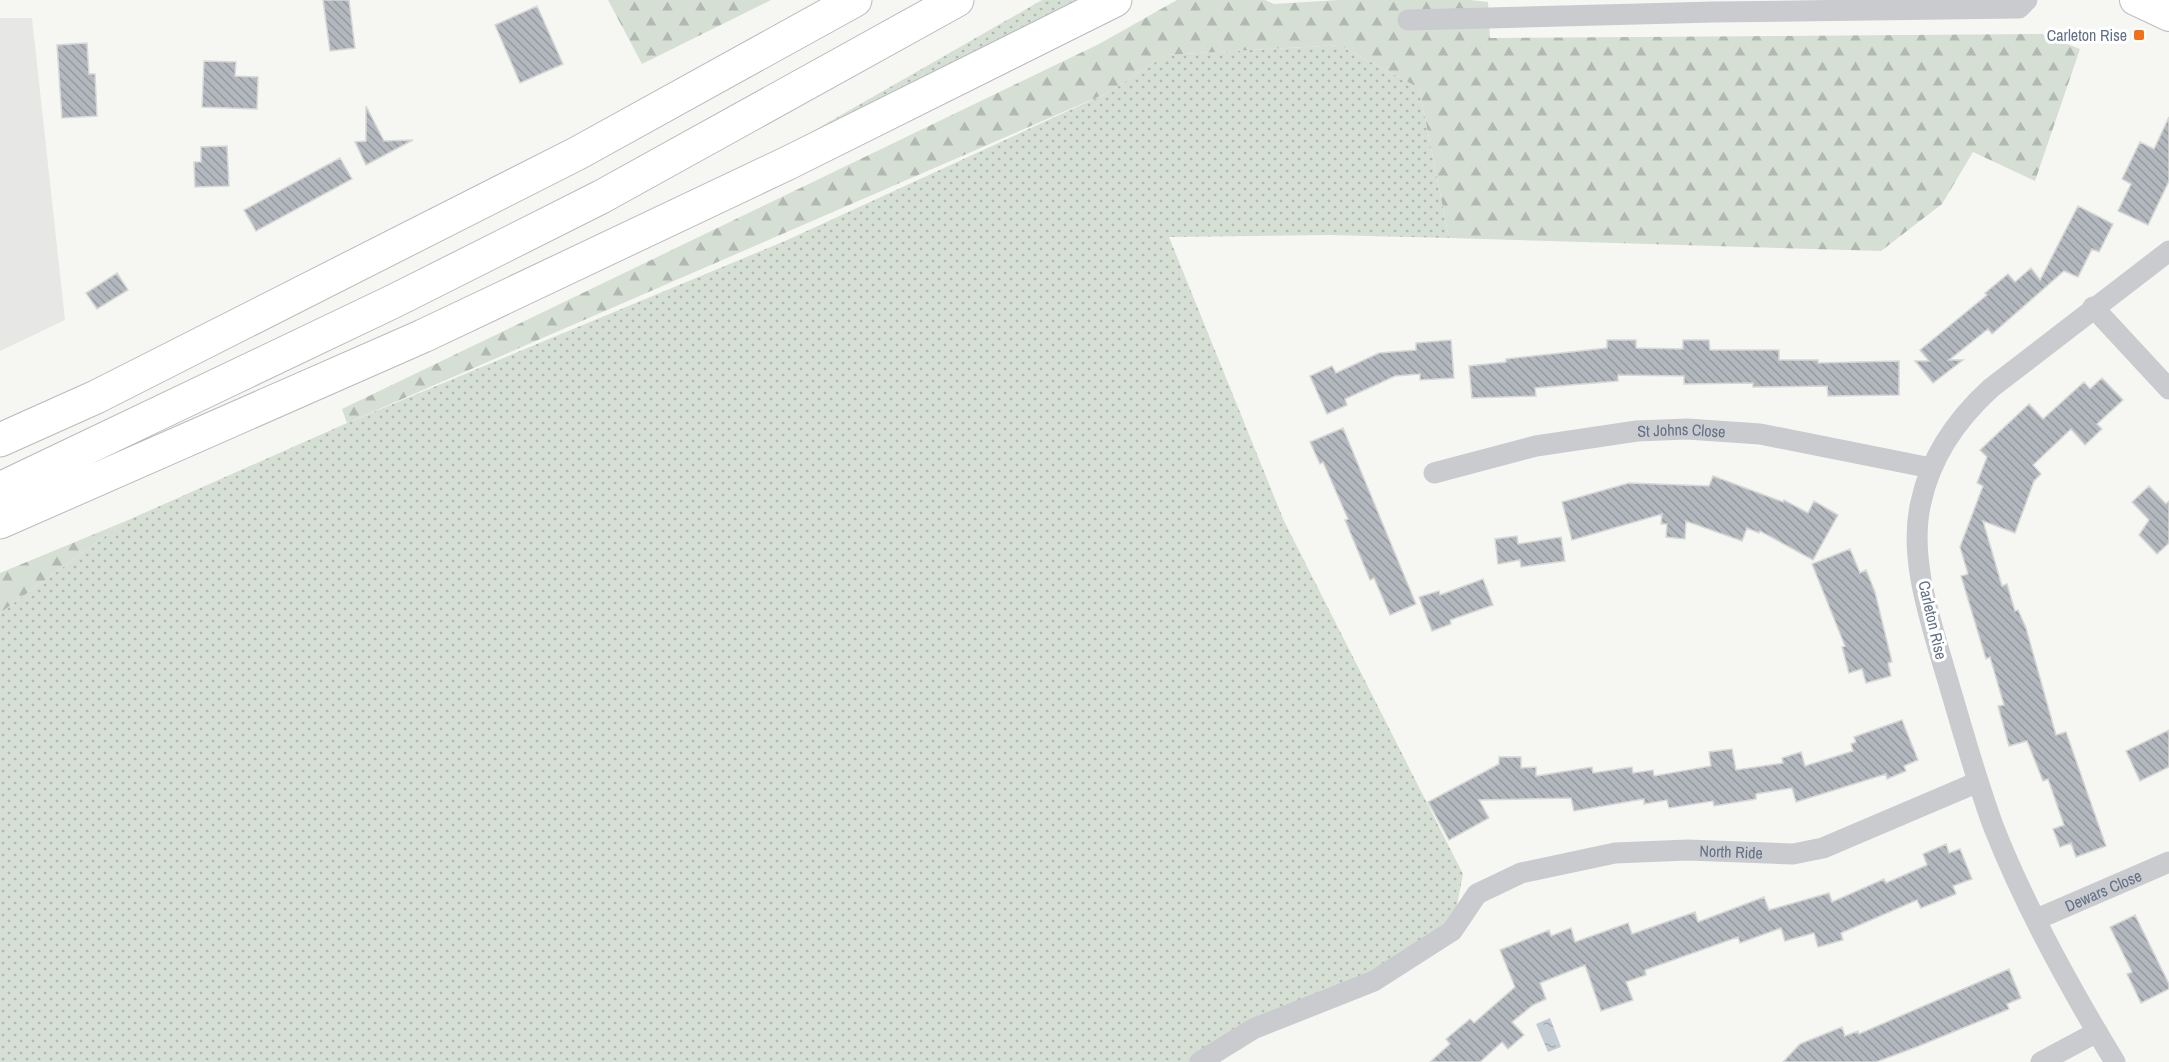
<svg xmlns="http://www.w3.org/2000/svg" width="2169" height="1062" font-family="'Archivo Narrow',sans-serif">
<style>
.built{fill:#e7e7e6}
.grass{fill:url(#grass-dots)}
.forest{fill:url(#forest-firs)}
.water{fill:url(#water-ripples)}
.building{fill:url(#building-back-hatch);stroke:#d8d8d5;stroke-width:1.5}
.lines{fill:none;stroke-linecap:round;stroke-linejoin:round}
.secondary-casing{stroke:#babec4;stroke-width:32}
.motorway-casing{stroke:#b8bbbf;stroke-width:35}
.minor{stroke:#c9cbcf;stroke-width:21}
.secondary{stroke:#fff;stroke-width:30}
.motorway{stroke:#fff;stroke-width:33}
.poi-dot{fill:#f27018;stroke:#fff;stroke-width:2}
.labels{text-anchor:middle;dominant-baseline:central;stroke-width:6;stroke-linejoin:round;paint-order:stroke}
.poi-label{font-size:16px;fill:#637187;stroke:#fff;text-anchor:end}
.street-label{font-size:16px;fill:#637187;stroke:#fff}
</style>
<defs>
<pattern id="grass-dots" width="8" height="8" patternUnits="userSpaceOnUse" patternTransform="scale(1.5)"><rect width="8" height="8" fill="#d6dfd4"/><path d="M2 2h.1M6 6h.1" fill="none" stroke="#b1b9b2" stroke-width="1.8" stroke-linecap="round"/></pattern>
<pattern id="forest-firs" width="22" height="20" patternUnits="userSpaceOnUse" patternTransform="scale(1.5)"><rect width="22" height="20" fill="#d6dfd4"/><path d="M5 1l3.5 6h-7zM16 11l3.5 6h-7z" fill="#b1b9b2"/></pattern>
<pattern id="water-ripples" width="26" height="14" patternUnits="userSpaceOnUse" patternTransform="scale(1.5)"><rect width="26" height="14" fill="#c4ccd3"/><path d="M2 4q2-2 4 0t4 0M15 11q2-2 4 0t4 0" fill="none" stroke="#a3aab1"/></pattern>
<pattern id="building-back-hatch" width="6" height="6" patternUnits="userSpaceOnUse" patternTransform="scale(1.5)"><rect width="6" height="6" fill="#b3b8bf"/><path d="M-1 5l2 2M0 0l6 6M5-1l2 2" fill="none" stroke="#959aa1"/></pattern>
</defs>
<rect width="100%" height="100%" fill="#f6f7f3"/>
<path class="built" d="M0 18H32L65 320 0 351Z"/>
<path class="grass" d="M1042 0H1081L794 142Z
M1339 45 1419 88 1449 238 1330 235 1169 237 1284 521 1463 874 1452 931 1200 1062H0V613L126 521 347 423 785 241 1107 93 1166 55Z"/>
<path class="forest" d="M608 0H771L642 64Z
M1177 0H1265L1274 4 1338 0H1471L1488 2 1490 38 2042 34 2080 49 2035 181 1973 152 1942 204 1881 251 1449 238 1419 88 1339 45 1166 55 1107 93 347 423 342 409 1099 44Z
M126 521 0 613V573Z"/>
<path class="water" d="M1550 1018 1561 1047 1548 1052 1536 1024Z"/>
<path class="building" d="M323 0H349L355 48 330 51Z
M537 6 563 64 520 83 495 25Z
M87 43 89 74H95L97 116 62 118 57 45Z
M204 61 236 62 235 76 258 77 257 109 202 107Z
M366 106 384 141 413 140 366 165 355 142 366 141Z
M2169 117V181L2148 225 2118 211 2131 184 2122 179 2140 142 2154 149Z
M227 146 229 186 195 187 194 162H201V147Z
M340 158 352 179 256 231 244 210Z
M2078 206 2113 224 2099 252 2092 249 2078 277 2064 271 1992 334 1988 329 1949 360H1963L1933 383 1915 361H1929L1920 350 1987 295 1985 293 2008 274 2015 282 2031 268 2040 280Z
M117 273 128 290 97 309 86 293Z
M1451 340 1454 378 1420 380V374L1395 376 1345 399 1347 405 1327 414 1310 376 1332 366 1336 373 1379 353 1416 350V343Z
M1607 340H1636V348L1683 349V340H1709L1710 350H1779V360H1818V363L1899 361V395L1828 396 1827 386 1753 387V383L1684 384V376L1618 375V381L1535 388 1536 396 1472 398 1469 366 1506 362V359L1607 348Z
M2102 378 2123 400 2097 424 2102 429 2085 445 2071 429 2033 465 2041 474 2034 481 2015 533 1983 521 2002 586 2007 584 2015 611 2018 610 2026 628 2056 735 2066 732 2106 846 2076 857 2071 843 2060 847 2053 829 2064 825 2048 779 2043 781 2027 741 2009 746 1998 706 2004 705 1990 657 1986 659 1961 576 1968 574 1960 547 1983 486 1977 483 1987 457 1980 450 2029 404 2043 419 2084 382 2090 389Z
M1343 428 1416 604 1390 615 1374 578 1370 580 1345 520 1348 519 1323 462 1320 464 1310 442Z
M1713 476 1783 502 1784 500 1808 513 1814 501 1838 515 1813 560 1760 531 1759 533 1747 528 1742 541 1686 521 1685 539 1666 537 1667 524H1661L1662 514 1572 540 1562 502 1629 483 1709 486Z
M2149 486 2166 504 2169 501V543L2157 554 2139 535 2149 520 2132 502Z
M1517 536 1518 544 1561 537 1565 561 1521 567 1520 560 1498 564 1495 539Z
M1850 549 1860 573 1866 570 1875 592 1892 662 1888 663 1891 676 1866 683 1862 669 1849 673 1842 647 1845 646 1812 564Z
M1483 579 1493 605 1450 620 1451 624 1432 631 1419 597 1439 591 1440 595Z
M1902 720 1918 760 1904 766 1906 771 1887 779 1886 774 1796 802 1792 788 1756 794V799L1714 806 1713 801 1669 808 1667 800 1644 804V799L1574 811 1571 798 1479 800 1489 818 1449 840 1428 802 1499 764V757H1521V768L1536 767V776L1592 767 1593 773 1632 767 1633 773 1653 770 1654 776 1711 766 1709 752 1732 749 1736 770 1783 763 1782 758 1801 752 1805 766 1853 751 1851 744 1856 742 1854 737Z
M2169 730V767L2140 781 2126 751Z
M1946 844 1949 853 1960 849 1972 879 1953 886 1956 894 1921 908 1917 900 1841 933 1843 940 1818 947 1814 933 1785 941 1781 928 1740 943 1738 937 1645 970 1646 975 1626 982 1633 1000 1601 1011 1585 965 1540 983 1546 999 1533 1005 1512 1022 1524 1035 1508 1049 1502 1042 1480 1062H1430L1450 1044 1446 1039 1470 1019 1474 1023 1515 987 1500 950 1549 930 1551 936 1571 928 1575 942 1628 923 1632 934 1695 912 1698 922 1764 897 1769 910 1829 893 1832 902 1884 879 1886 883 1927 865 1923 854Z
M2135 915 2169 984V989L2141 1003 2127 974 2132 972 2110 927Z
M2009 969 2021 998 2007 1004 2009 1009 1919 1046 1876 1062H1783L1800 1044 1842 1027 1845 1036 1858 1031 1859 1034Z"/>
<g class="lines">
<defs>
<path id="secondary" d="M2135 0 2169 16"/>
<path id="motorway" d="M0 440 96 397 578 153 855 0
M0 489 394 301 601 197 957 0
M0 522 423 336 788 163 1115 0"/>
</defs>
<use href="#secondary" class="secondary-casing"/>
<use href="#motorway" class="motorway-casing"/>
<g class="minor">
<path d="M1408 20 1714 12 2019 8 2027 0"/>
<path d="M2093 307 2169 389"/>
<path id="s1" d="M1434 473 1536 446 1637 431 1687 429 1760 434 1931 468"/>
<path id="s2" d="M2037 919 2169 862"/>
<path id="s3" d="M1200 1062 1253 1029 1374 981 1452 931 1477 894 1521 873 1615 853 1688 850 1793 854 1823 848 1978 782"/>
<path d="M2041 1062 2097 1032"/>
<path d="M2115 1062C2070 988 2026 909 1994 828 1975 777 1961 724 1945 671 1930 619 1908 556 1921 502 1931 455 1957 419 1991 388L2169 251"/>
</g>
<use href="#secondary" class="secondary"/>
<use href="#motorway" class="motorway"/>
</g>
<rect class="poi-dot" x="2133" y="29" width="12" height="12" rx="3"/>
<g class="labels">
<g class="poi-label">
<text x="2127" y="35">Carleton Rise</text>
</g>
<g class="street-label">
<text stroke="none"><textPath href="#s1" startOffset="252">St Johns Close</textPath></text>
<text transform="translate(1933 620) rotate(77)">Carleton Rise</text>
<text stroke="none"><textPath href="#s3" startOffset="591">North Ride</textPath></text>
<text stroke="none"><textPath href="#s2" startOffset="72">Dewars Close</textPath></text>
</g>
</g>
</svg>
